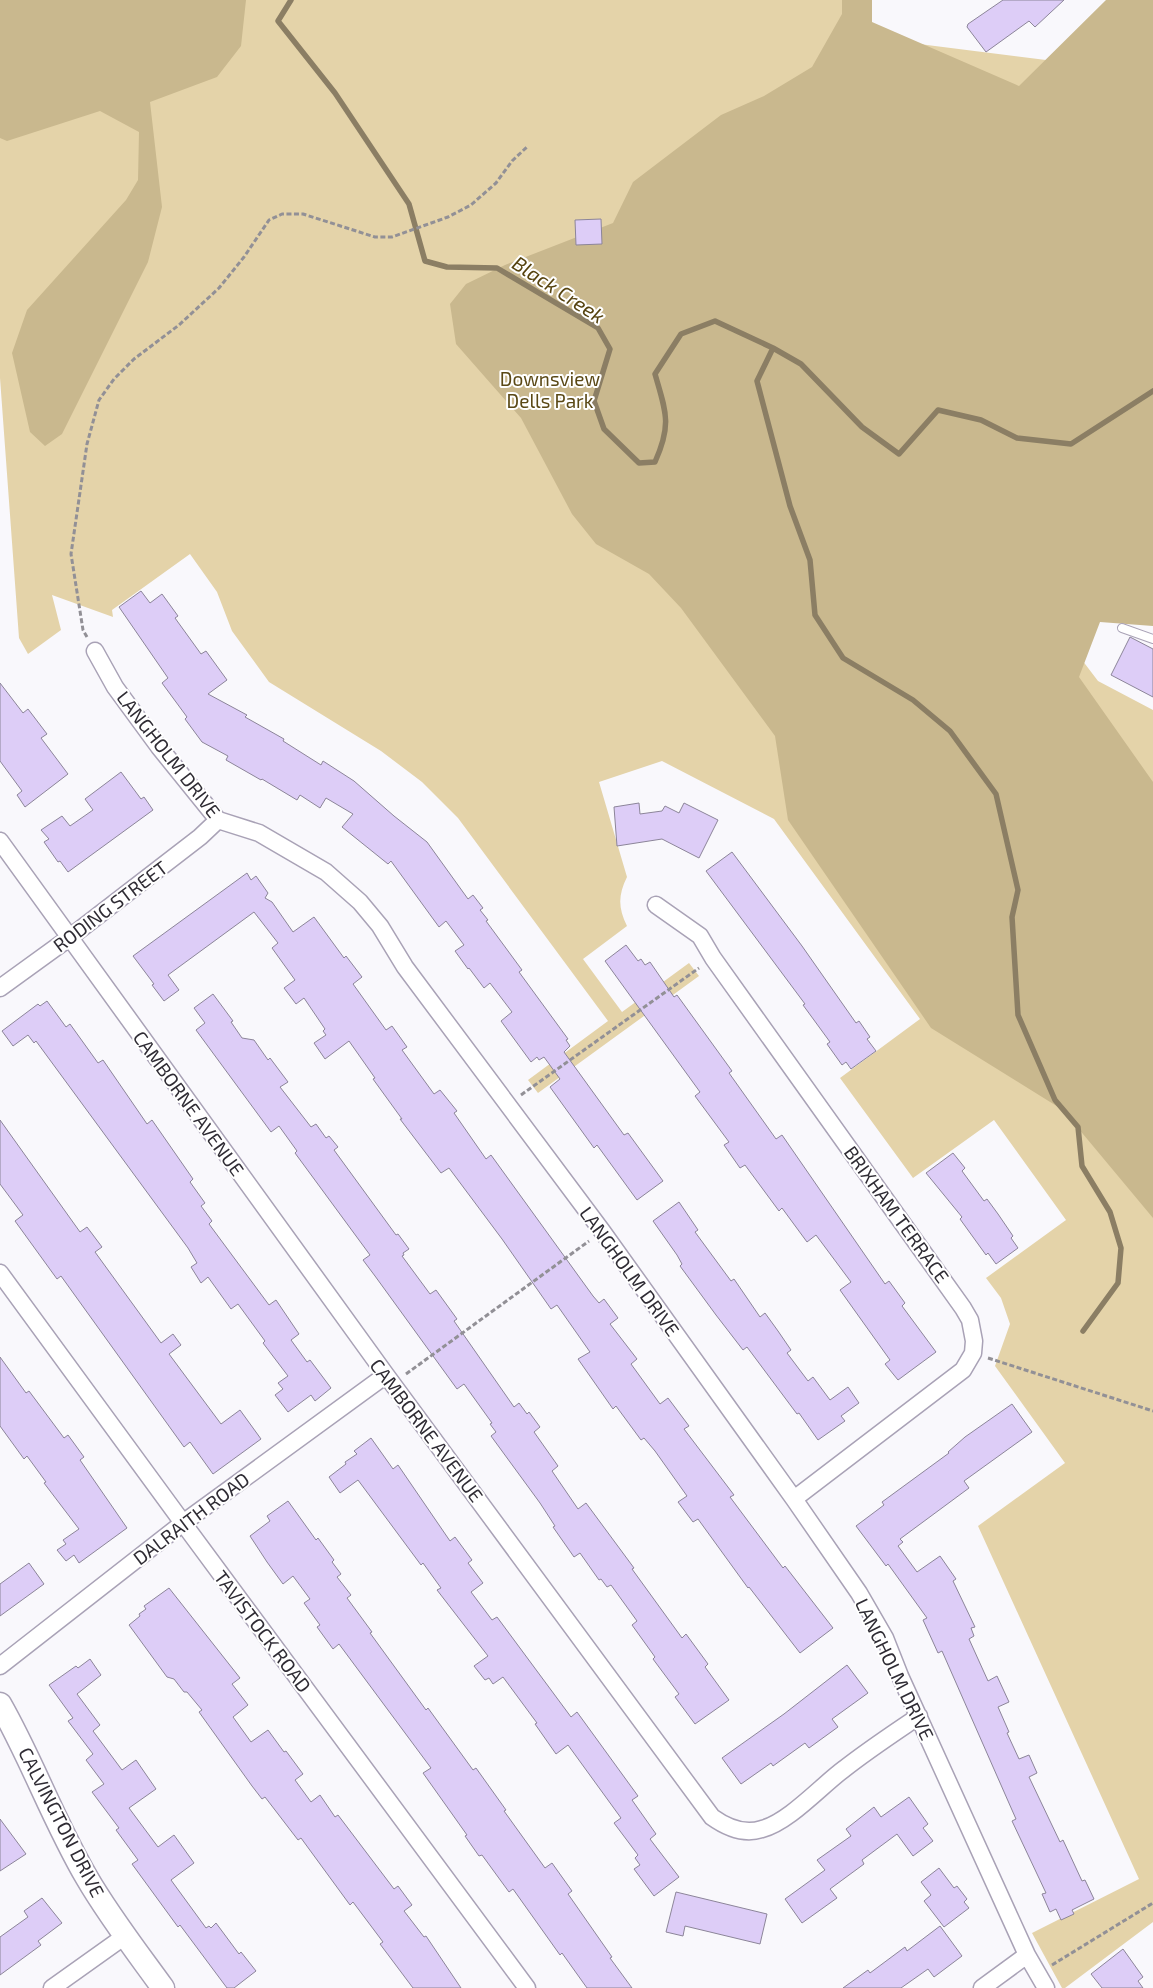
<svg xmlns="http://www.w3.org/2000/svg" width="1153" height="1988" font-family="'Exo 2',sans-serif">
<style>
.green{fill:#e4d3a9}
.forest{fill:#c9b88e}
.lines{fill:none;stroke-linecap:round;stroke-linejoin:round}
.stream{stroke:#8b7e64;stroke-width:5.5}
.building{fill:#ddcdf7;stroke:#8c8599}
.lane-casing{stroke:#a9a2b6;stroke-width:10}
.street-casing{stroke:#a9a2b6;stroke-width:19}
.secondary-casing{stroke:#a9a2b6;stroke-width:25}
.path{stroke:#929096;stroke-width:3;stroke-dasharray:5 2.5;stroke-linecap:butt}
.lane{stroke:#fff;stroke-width:8}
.street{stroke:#fff;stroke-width:16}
.secondary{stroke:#fff;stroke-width:22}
.labels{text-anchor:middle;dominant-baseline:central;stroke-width:4;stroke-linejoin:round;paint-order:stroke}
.park-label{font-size:19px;fill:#5a4815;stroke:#fff}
.street-label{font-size:19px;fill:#2f2c34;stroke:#fff}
.water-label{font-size:20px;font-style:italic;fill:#56430f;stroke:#fff}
</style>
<rect width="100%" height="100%" fill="#f9f8fc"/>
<path class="green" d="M0 0H865L856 36 1054 61 1153 0 1100 612 1079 656 1098 681 1153 710V1922L1065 1988H1062L1032 1933 1139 1879 978 1526 1065 1463 995 1366 1010 1324 1001 1298 986 1278 1066 1220 994 1120 913 1178 840 1078 920 1019 774 819 662 761 599 782 627 877C618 895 618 908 627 926L583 959 622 1012 689 963 699 976 538 1093 528 1080 608 1021 458 818 422 782 381 751 269 682 232 631 217 592 190 554 112 610 113 617 52 595 61 630 28 654 19 638 0 378Z"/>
<path class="forest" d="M0 0H246L241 46 217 77 150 102 162 207 148 262 62 434 45 446 30 432 12 353 27 310 126 200 138 180 139 132 100 111 7 141 0 138Z
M842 0H872V22L1019 86 1106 0H1153V626L1100 622 1079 677 1153 782V1218L1063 1110 931 1028 788 820 775 736 681 608 649 574 596 544 572 514 521 418 456 344 450 304 466 284 505 265 613 223 633 182 721 115 764 96 812 67 842 14Z"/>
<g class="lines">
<path class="stream" d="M291 0 278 21 335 93 409 204 425 261 447 267 497 268 598 328 610 349 594 401 604 429 639 463 655 462C672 424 666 412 655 374L681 334 715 321 773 348 801 364 862 427 899 454 938 410 981 420 1017 438 1071 444 1153 391
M773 348 757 381 790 506 810 560 815 615 843 658 913 700 950 731 996 794 1018 890 1012 917 1018 1015 1055 1100 1078 1127 1082 1166 1110 1212 1121 1248 1118 1283 1083 1331"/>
</g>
<path class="building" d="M1003 0H1064L1035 27 1029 21 986 52 967 27 968 24Z
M601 219 602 244 576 245 575 220Z
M141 591 150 603 162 594 178 616 175 618 201 654 206 651 227 680 208 694 247 715 245 717 284 739 283 741 321 765 323 761 354 781 394 816 427 842 468 899 473 895 483 908 480 910 488 920 486 921 522 970 519 972 568 1039 566 1040 570 1046 564 1052 624 1135 628 1133 663 1181 637 1200 597 1145 594 1148 550 1087 560 1079 544 1057 539 1060 537 1057 531 1062 501 1021 512 1012 490 983 484 988 469 968 468 969 455 951 464 945 446 921 439 927 391 861 388 864 342 827 353 814 326 798 320 808 300 795 297 800 262 779 261 780 226 760 228 756 202 742 185 719 187 717 162 683 168 678 119 607Z
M1130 637 1153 649V697L1111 675Z
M0 683 23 713 28 709 47 734 41 738 68 774 25 807 17 795 22 791 0 761Z
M121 772 141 799 144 797 153 810 68 872 60 861 58 862 44 842 49 839 41 830 62 816 70 826 93 810 85 799Z
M639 803 640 814 662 811 665 806 679 813 684 803 718 820 699 858 662 839 617 846 614 807Z
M732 852 802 946 856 1023 859 1021 870 1037 867 1039 876 1051 851 1069 846 1062 842 1065 827 1044 830 1042 803 1005 805 1004 706 871Z
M247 873 251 880 256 876 268 893 265 898 272 902 293 932 314 917 344 958 346 956 362 977 353 984 386 1030 392 1026 407 1047 402 1050 434 1094 440 1090 457 1111 454 1113 486 1159 491 1155 593 1296 599 1303 604 1299 618 1318 610 1324 637 1359 631 1364 660 1404 668 1398 689 1426 684 1429 734 1495 730 1497 783 1568 785 1566 833 1628 800 1653 749 1587 748 1588 698 1519 693 1522 678 1502 687 1496 655 1451 644 1438 641 1440 616 1406 613 1409 578 1359 590 1352 557 1305 551 1309 502 1239 449 1168 441 1173 400 1119H402L373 1079 375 1078 349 1041 325 1059 314 1043 326 1035 323 1031 325 1029 304 998 296 1004 284 988 295 980 272 948 278 943 254 912 168 975 179 990 164 1001 152 985 154 984 133 956Z
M626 945 638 961 641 959 645 965 650 962 674 997 677 995 732 1071 729 1073 776 1139 782 1135 885 1284 889 1281 905 1303 902 1306 936 1352 898 1380 885 1364 890 1360 840 1290 851 1282 816 1235 807 1242 782 1208 779 1211 745 1165 740 1168 724 1145 729 1142 695 1096 700 1092 605 961Z
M213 994 233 1021 231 1022 242 1038 254 1040 268 1060 270 1058 288 1082 280 1087 311 1127 316 1124 326 1138 329 1136 338 1147 334 1150 396 1235 398 1234 409 1249 403 1253 404 1255 402 1256 430 1294 436 1290 457 1319 454 1321 514 1407 519 1403 527 1414 529 1412 540 1427 534 1432 558 1466 552 1471 578 1509 586 1503 634 1568 632 1569 682 1638 686 1634 708 1664 705 1667 729 1700 695 1724 675 1697 679 1694 653 1659 655 1657 632 1625 637 1621 611 1585 607 1587 601 1579 599 1580 580 1553 574 1557 553 1527 555 1526 540 1503 491 1436 496 1432 490 1424 492 1423 464 1384 457 1389 375 1276 363 1260 370 1255 295 1153 297 1151 279 1126 271 1132 196 1030 205 1023 194 1008Z
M47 1001 66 1027 70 1024 98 1063 103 1060 147 1124 152 1120 193 1179 190 1182 205 1203 201 1206 212 1221 209 1224 269 1305 276 1300 299 1334 291 1340 307 1362 310 1360 331 1388 315 1401 311 1395 288 1412 275 1395 283 1389 278 1383 288 1376 263 1343 265 1341 238 1304 231 1309 208 1277 201 1283 191 1267 197 1263 188 1248 36 1041 34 1043 28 1035 13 1046 2 1031 38 1004 40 1006Z
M0 1120 80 1232 87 1227 102 1247 95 1252 161 1343 173 1334 181 1345 169 1354 221 1424 240 1410 261 1439 213 1474 190 1442 184 1447 61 1276 57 1279 15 1221 23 1215 0 1184Z
M953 1153 965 1168 962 1171 984 1201 987 1199 998 1214 1013 1236 1011 1238 1018 1248 996 1264 988 1253 986 1255 960 1219 962 1217 926 1173Z
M679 1202 698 1230 695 1232 731 1281 734 1279 760 1317 765 1313 778 1331 791 1350 787 1353 808 1381 813 1377 830 1400 848 1387 859 1403 841 1416 845 1421 818 1440 799 1413 797 1414 747 1347 743 1350 716 1315 680 1266 682 1264 677 1255 653 1221Z
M0 1357 26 1393 29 1391 64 1438 68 1435 84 1457 80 1460 127 1528 79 1563 74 1555 66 1561 57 1550 66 1544 63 1540 79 1529 44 1483 46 1482 27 1456 24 1459 0 1426Z
M1012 1404 1032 1432 964 1481 969 1488 900 1539 903 1542 898 1546 917 1572 940 1556 956 1579 953 1581 975 1627 971 1628 974 1636 969 1639 988 1681 997 1676 1009 1702 998 1707 1009 1732 1007 1733 1019 1759 1029 1755 1037 1773 1029 1777 1060 1842 1063 1840 1082 1881 1085 1880 1094 1899 1072 1910 1074 1914 1061 1920 1056 1909 1050 1912 1042 1894 1046 1893 1012 1821 1016 1819 1012 1810 942 1651 938 1653 923 1620 927 1618 888 1564 886 1566 856 1526 884 1505 882 1502 949 1453 948 1452 965 1437Z
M371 1438 393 1469 398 1465 450 1541 455 1537 472 1560 468 1563 483 1583 471 1592 492 1620 497 1617 571 1717 577 1712 638 1796 632 1800 656 1834 650 1839 679 1877 654 1896 634 1869 640 1865 635 1858 638 1855 614 1823 621 1818 568 1745 556 1754 535 1724 537 1723 503 1677 493 1684 489 1678 485 1680 474 1666 488 1656 437 1590 441 1588 423 1563 421 1565 358 1480 340 1493 329 1477 346 1464 345 1462 357 1454 354 1451Z
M288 1501 316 1540 318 1538 334 1560 332 1562 341 1574 337 1577 351 1595 347 1598 372 1632 370 1633 426 1710 428 1708 473 1770 476 1768 506 1810 504 1811 545 1868 552 1863 572 1891 568 1894 612 1957 610 1958 632 1988H587L562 1953 560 1955 513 1889 509 1892 482 1855 479 1856 465 1836 467 1835 423 1773 431 1768 339 1644 333 1649 317 1627 320 1625 304 1603 310 1599 293 1576 283 1584 267 1562 250 1536 270 1521 267 1516Z
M29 1563 44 1584 0 1616V1584Z
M169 1588 240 1678 232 1684 248 1705 233 1717 251 1742 268 1730 284 1752 286 1751 303 1774 295 1780 311 1802 320 1795 335 1817 338 1815 394 1889 398 1886 412 1905 404 1911 424 1937 426 1936 461 1988H413L380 1944 383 1942 353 1902 350 1905 301 1838 298 1840 265 1797 262 1799 252 1786 199 1712 202 1710 187 1692H184L174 1679 167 1677 129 1625 140 1616 139 1614 146 1609 144 1606Z
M90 1659 101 1675 77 1694 100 1725 93 1731 122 1770 136 1760 156 1789 129 1808 158 1847 174 1835 194 1863 171 1880 206 1928 209 1926 211 1928 216 1923 239 1954 241 1952 256 1971 234 1988H227L180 1925 178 1927 132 1864 138 1860 116 1830 119 1828 92 1792 104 1784 86 1760 93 1754 68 1721 73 1718 49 1685 76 1666 78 1668Z
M847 1665 868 1693 832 1719 838 1727 809 1748 805 1743 773 1766 771 1763 741 1784 722 1758 784 1714Z
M909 1797 928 1824 923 1828 933 1841 913 1856 897 1834 862 1860 864 1864 830 1889 837 1898 802 1923 785 1899 825 1870 817 1860 851 1836 846 1829 874 1807 881 1817Z
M0 1819 26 1854 0 1871Z
M939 1868 954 1888 957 1886 967 1899 964 1902 969 1908 944 1927 924 1901 931 1895 921 1882Z
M676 1892 767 1914 760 1944 685 1926 683 1936 666 1932Z
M42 1898 62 1923 38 1941 41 1945 0 1975V1937L28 1917 24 1911Z
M940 1926 962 1956 934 1977 928 1969 901 1988H843L868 1970 870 1973 905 1947 907 1951Z
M1123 1949 1143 1977 1138 1981 1143 1988H1102L1091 1974Z"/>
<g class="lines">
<defs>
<path id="lane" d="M1122 628 1153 639"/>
<path id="street" d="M95 651 115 687 159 747 218 820 259 833 326 872 360 902 380 926 405 967 602 1231 794 1499 859 1593 885 1638 900 1676 1027 1955 1046 1988
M0 841 386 1375 712 1817C726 1827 744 1835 762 1829 789 1822 821 1786 844 1769 868 1750 894 1733 919 1716
M656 905 700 936 713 958 963 1308 970 1320 974 1341 973 1353 963 1370 794 1499
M0 988 69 938 200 837 218 820
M0 1273 183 1523 527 1988
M0 1666 183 1523 386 1375
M52 1988 125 1936
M982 1988 1027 1955"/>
<path id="secondary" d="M0 1704C32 1760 54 1822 87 1878 109 1916 137 1952 163 1988"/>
</defs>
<use href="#lane" class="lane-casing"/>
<use href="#street" class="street-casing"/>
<use href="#secondary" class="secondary-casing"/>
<path class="path" d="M87 637 83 630 71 554 87 444 99 400 114 379 134 359 179 325 219 288 244 257 269 220 282 214H303L375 237H392L448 217 471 205 496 183 512 161 528 146
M521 1095 699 968
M988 1358 1153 1411
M406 1374 589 1241
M1052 1965 1153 1903"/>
<use href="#lane" class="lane"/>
<use href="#street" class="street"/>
<use href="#secondary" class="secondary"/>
</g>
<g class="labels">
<g class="park-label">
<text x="550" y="378">Downsview<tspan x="550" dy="22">Dells Park</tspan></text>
</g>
<g class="street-label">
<text transform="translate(169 754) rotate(52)">LANGHOLM DRIVE</text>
<text transform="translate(110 906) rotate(-37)">RODING STREET</text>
<text transform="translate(189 1103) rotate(54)">CAMBORNE AVENUE</text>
<text transform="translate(897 1214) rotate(54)">BRIXHAM TERRACE</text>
<text transform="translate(630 1271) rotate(54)">LANGHOLM DRIVE</text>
<text transform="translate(427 1430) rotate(53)">CAMBORNE AVENUE</text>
<text transform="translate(191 1518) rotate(-37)">DALRAITH ROAD</text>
<text transform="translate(263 1631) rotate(53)">TAVISTOCK ROAD</text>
<text transform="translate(895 1669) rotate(64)">LANGHOLM DRIVE</text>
<text transform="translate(62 1822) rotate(63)">CALVINGTON DRIVE</text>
</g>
<g class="water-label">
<text transform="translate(559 289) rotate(33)">Black Creek</text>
</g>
</g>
</svg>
